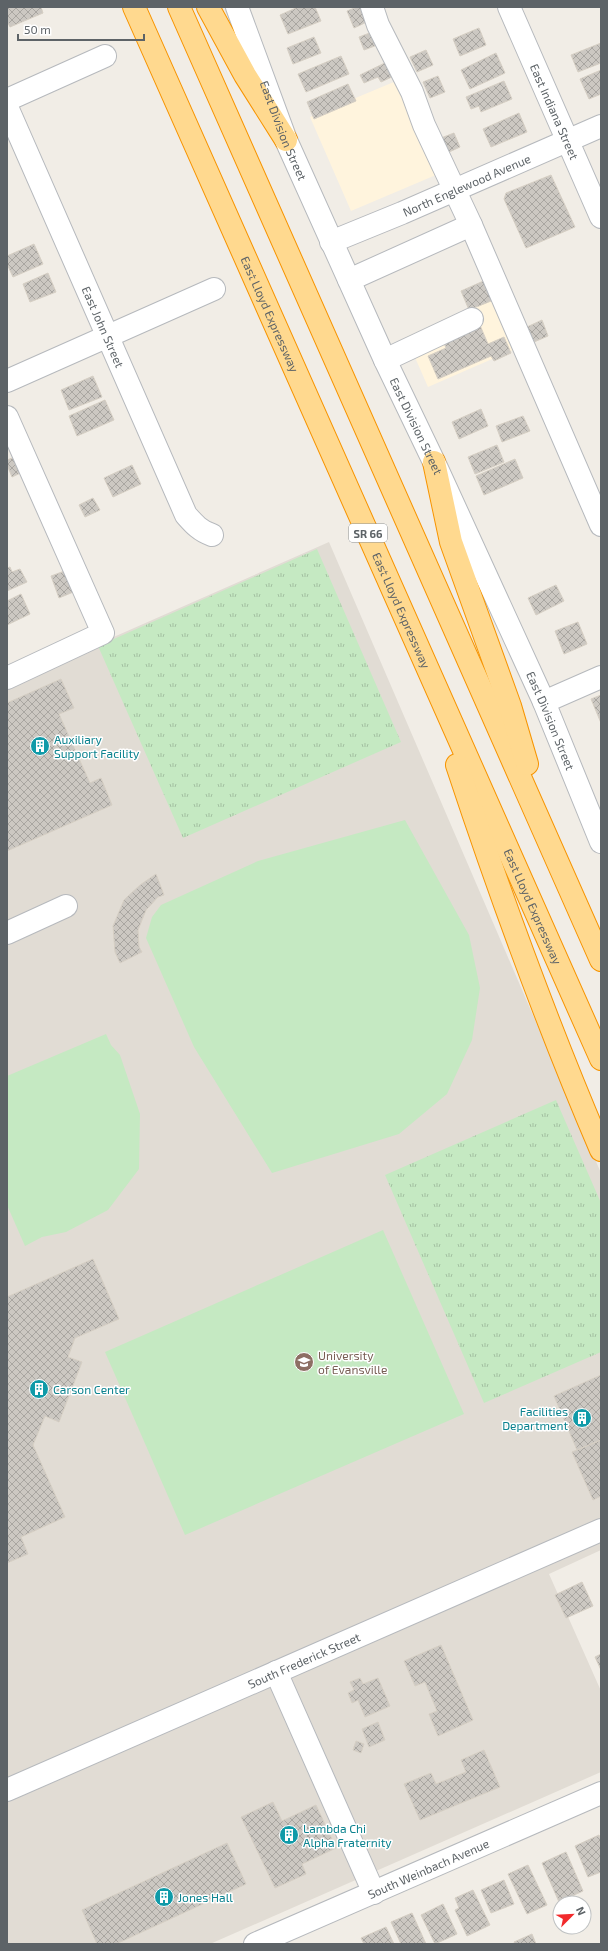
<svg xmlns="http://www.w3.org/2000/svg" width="608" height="1951" font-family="'Exo 2',sans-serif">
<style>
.commercial{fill:#fff4dd}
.education{fill:#e1dcd4}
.grass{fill:url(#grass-tufts)}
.garden{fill:#c5e9c2}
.building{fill:url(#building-cross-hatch);stroke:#d6cfc4}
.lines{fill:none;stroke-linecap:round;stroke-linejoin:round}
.minor-casing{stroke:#b6b9bd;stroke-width:24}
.highway-casing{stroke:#f79400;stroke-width:24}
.minor{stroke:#fff;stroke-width:22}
.highway{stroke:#ffd98f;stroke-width:22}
.labels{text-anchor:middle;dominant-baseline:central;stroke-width:3;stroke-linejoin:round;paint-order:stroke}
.shield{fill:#fff;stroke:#8e9295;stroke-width:1}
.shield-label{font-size:11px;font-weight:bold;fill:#5d6367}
.street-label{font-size:12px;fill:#5d6367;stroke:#fff}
.culture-label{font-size:12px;fill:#0d838f;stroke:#fff;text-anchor:start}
.education-label{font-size:12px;fill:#785e54;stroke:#fff;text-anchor:start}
</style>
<defs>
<pattern id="grass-tufts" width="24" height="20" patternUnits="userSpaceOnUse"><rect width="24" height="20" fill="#c5e9c2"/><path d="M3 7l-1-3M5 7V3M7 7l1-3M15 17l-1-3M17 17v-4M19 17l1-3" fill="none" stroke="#a3c0a1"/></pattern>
<pattern id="building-cross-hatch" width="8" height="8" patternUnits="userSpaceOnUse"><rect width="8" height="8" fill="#ccc8c2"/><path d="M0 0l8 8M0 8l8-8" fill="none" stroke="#a9a6a1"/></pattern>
</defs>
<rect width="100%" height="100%" fill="#f1ede6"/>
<path class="commercial" d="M401 79 443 172 351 211 310 117Z
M496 297 520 347 428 387 406 337Z"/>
<path class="education" d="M329 542 601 1173V1550L549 1574 601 1691V1772L210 1944H7V684Z"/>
<path class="grass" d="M317 549 401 742 183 838 98 646Z
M556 1100 601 1203V1352L484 1403 385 1175Z"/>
<path class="garden" d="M405 820 469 935 480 988 472 1040 447 1094 399 1134 272 1173 194 1047 146 938 152 917 161 905 258 861Z
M106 1034 111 1045 120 1055 140 1114 139 1169 108 1210 66 1232 42 1237 25 1246 7 1205V1076Z
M383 1230 464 1414 185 1535 105 1352Z"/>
<path class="building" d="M7 7H41L43 13 10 27 7 21Z
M298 7H315L321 21 288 34 280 15Z
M357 7H365L371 20 354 28 347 11Z
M479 28 486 45 460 56 453 39Z
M375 31 380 44 364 50 359 37Z
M314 37 321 53 293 64 287 48Z
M601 43V63L578 72 571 55Z
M426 50 433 65 417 72 410 57Z
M496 53 505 73 470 89 461 70Z
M341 56 349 74 306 92 298 74Z
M389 61 396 75 381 82 378 77 364 83 360 75Z
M601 70V94L589 99 580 79Z
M438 76 445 92 430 98 423 82Z
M504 81 512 99 481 112 479 106 471 109 466 97Z
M348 84 356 101 314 119 307 102Z
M519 113 527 132 491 147 483 129Z
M454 133 460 147 447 153 441 138Z
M551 175 575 227 526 248 504 199 506 193Z
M34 244 43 264 13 277 7 264V256Z
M48 273 56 292 30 302 23 284Z
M488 279 496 299 469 310 461 291Z
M542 320 548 336 534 342 527 327Z
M479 323 488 344 504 337 511 353 494 361 491 356 438 379 428 356 446 348 442 338Z
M93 376 102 397 69 410 61 390Z
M105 400 114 420 77 436 69 416Z
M481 409 488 426 459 439 452 422Z
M523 416 530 431 502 442 496 426Z
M497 445 504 462 475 474 468 457Z
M20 455 27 470 12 477 7 465V460Z
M515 459 523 478 484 495 476 476Z
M132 465 141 484 113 497 104 478Z
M93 498 100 510 85 517 79 505Z
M10 567 12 572 20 569 27 582 7 591V568Z
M70 569 78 590 59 598 51 576Z
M556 585 564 601 536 615 528 598Z
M21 594 30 614 7 625V601Z
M578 622 587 644 564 654 555 631Z
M61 679 74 708 59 714 90 783 101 778 112 805 7 851V703Z
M601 695V723L591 699Z
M156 874 164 895 158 897 146 910 138 930 139 947 142 952 120 963 115 952 113 926 124 900 140 885Z
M93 1259 119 1319 75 1338 68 1357 82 1362 59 1422 45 1416 33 1445 65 1517 21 1537 28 1554 7 1563V1297Z
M601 1375V1440L577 1450 554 1396Z
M601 1440V1496L593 1500 572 1452Z
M582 1582 593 1606 566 1618 555 1595Z
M441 1645 473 1720 438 1736 429 1714 437 1711 425 1682 415 1686 404 1661Z
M601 1654V1670L595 1657Z
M360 1678 363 1684 378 1678 390 1706 365 1717 358 1700 352 1703 348 1693 354 1690 350 1682Z
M378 1722 385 1740 369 1747 362 1729Z
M356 1741 364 1744 361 1753 353 1750Z
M484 1750 500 1787 420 1820 404 1784 431 1773 436 1784 466 1772 461 1760Z
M273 1802 282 1821 316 1805 336 1848 302 1864 306 1874 275 1888 241 1817Z
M599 1835 601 1840V1872L588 1877 575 1846Z
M227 1843 246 1884 116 1944H97L82 1910Z
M566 1852 583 1891 559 1902 542 1863Z
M528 1865 547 1905 527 1914 508 1874Z
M504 1880 514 1904 491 1913 481 1890Z
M473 1890 490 1925 467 1936 455 1910 459 1908 455 1898Z
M443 1904 457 1934 435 1944 421 1915Z
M412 1913 426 1944H401L391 1922Z
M386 1927 394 1944H364L361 1938Z
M532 1934 536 1944H515L514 1942Z"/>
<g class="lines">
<defs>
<g id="minor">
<path id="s1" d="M237 7 286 140 385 360 434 462 544 702 601 842"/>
<path d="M372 7 378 25 412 92 424 125 471 225 601 525"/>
<path id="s2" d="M509 7 601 217"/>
<path d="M7 100 105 56"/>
<path id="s3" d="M7 107 186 515C194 524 200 531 212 535"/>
<path id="s4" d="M331 242 402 213 601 126"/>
<path d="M349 280 471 225"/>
<path d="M385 360 472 319"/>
<path d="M7 381 214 289"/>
<path d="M7 417 103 633 7 678"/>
<path d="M544 702 601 677"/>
<path d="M7 933 66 906"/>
<path d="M276 1672 374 1893"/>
<path id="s5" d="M7 1790 601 1530"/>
<path id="s6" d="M255 1944 601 1793"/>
</g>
<g id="highway">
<path id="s7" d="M134 7 601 1059"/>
<path d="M179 7 601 960"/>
<path d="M208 7 245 75 286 140"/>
<path d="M434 462 451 542 510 706 527 764"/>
<path d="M457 765C500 895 547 1024 601 1150"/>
</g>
</defs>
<use href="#minor" class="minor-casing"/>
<use href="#highway" class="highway-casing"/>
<use href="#minor" class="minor"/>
<use href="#highway" class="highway"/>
</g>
<defs>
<symbol id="building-disc" viewBox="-11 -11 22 22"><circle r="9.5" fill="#0f9aa8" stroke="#fff"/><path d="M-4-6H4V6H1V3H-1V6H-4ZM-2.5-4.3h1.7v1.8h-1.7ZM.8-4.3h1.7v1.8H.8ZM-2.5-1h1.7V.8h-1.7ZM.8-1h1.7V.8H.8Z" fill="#fff"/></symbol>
<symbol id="university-disc" viewBox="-11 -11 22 22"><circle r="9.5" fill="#8d6e63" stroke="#fff"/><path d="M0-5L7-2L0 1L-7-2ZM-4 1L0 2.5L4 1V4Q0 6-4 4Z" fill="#fff"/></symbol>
</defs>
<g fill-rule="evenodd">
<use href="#building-disc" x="29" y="735" width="22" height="22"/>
<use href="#university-disc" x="293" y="1351" width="22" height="22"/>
<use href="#building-disc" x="28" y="1378" width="22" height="22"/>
<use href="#building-disc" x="571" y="1407" width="22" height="22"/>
<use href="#building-disc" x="278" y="1824" width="22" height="22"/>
<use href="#building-disc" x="153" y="1886" width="22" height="22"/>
</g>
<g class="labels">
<rect class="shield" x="349" y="524" width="38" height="18" rx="3"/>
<g class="shield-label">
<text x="368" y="533">SR 66</text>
</g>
<g class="street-label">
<text stroke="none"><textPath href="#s2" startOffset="114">East Indiana Street</textPath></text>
<text stroke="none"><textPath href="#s1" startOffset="132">East Division Street</textPath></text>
<text stroke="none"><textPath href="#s4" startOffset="147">North Englewood Avenue</textPath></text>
<text stroke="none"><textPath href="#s7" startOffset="336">East Lloyd Expressway</textPath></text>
<text stroke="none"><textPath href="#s3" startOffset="240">East John Street</textPath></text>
<text stroke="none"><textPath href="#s1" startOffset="456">East Division Street</textPath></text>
<text stroke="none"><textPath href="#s7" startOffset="660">East Lloyd Expressway</textPath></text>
<text stroke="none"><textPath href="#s1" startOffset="780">East Division Street</textPath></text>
<text stroke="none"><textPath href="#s7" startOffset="984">East Lloyd Expressway</textPath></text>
<text stroke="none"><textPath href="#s5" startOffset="324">South Frederick Street</textPath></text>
<text stroke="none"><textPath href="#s6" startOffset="189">South Weinbach Avenue</textPath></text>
</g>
<g class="culture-label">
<text x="54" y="739">Auxiliary<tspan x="54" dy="14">Support Facility</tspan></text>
<text x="53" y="1389">Carson Center</text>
<text x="568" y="1411" text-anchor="end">Facilities<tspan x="568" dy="14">Department</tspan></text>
<text x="303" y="1828">Lambda Chi<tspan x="303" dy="14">Alpha Fraternity</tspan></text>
<text x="178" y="1897">Jones Hall</text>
</g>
<g class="education-label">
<text x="318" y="1355">University<tspan x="318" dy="14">of Evansville</tspan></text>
</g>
</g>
<rect width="608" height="1951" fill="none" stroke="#5d6367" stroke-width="16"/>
<g transform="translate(572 1915) rotate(66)"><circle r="19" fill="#ffffff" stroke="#bec1c2"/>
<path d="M0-3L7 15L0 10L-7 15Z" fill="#f22a2c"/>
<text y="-6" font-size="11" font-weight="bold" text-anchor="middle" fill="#5d6367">N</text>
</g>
<path d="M18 34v6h126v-6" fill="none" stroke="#5d6367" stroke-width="2"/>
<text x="24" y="34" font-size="12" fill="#5d6367" stroke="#ffffff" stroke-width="3" paint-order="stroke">50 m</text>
</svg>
